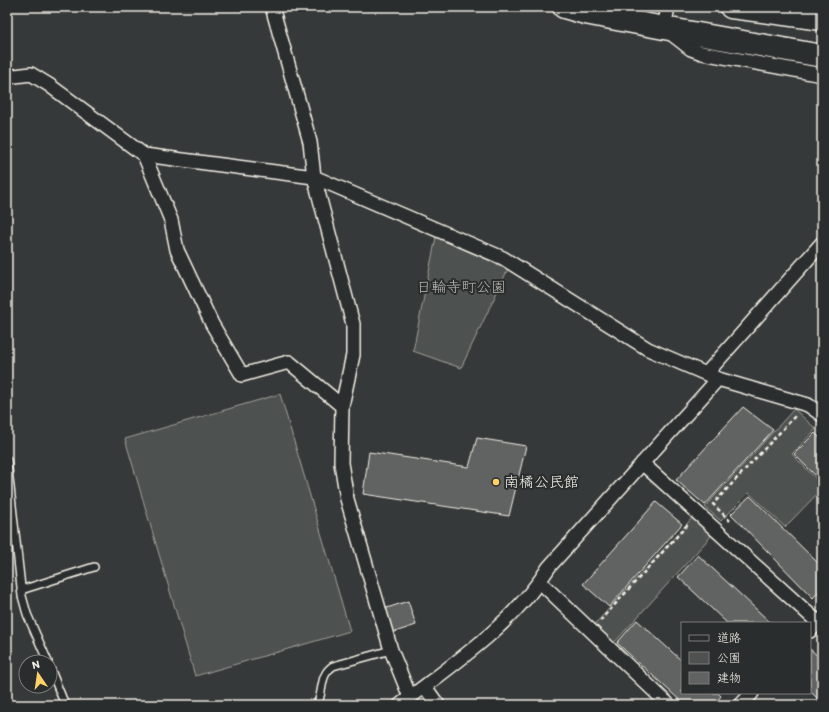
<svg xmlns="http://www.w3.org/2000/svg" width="829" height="712" font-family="Itim,'Klee One',sans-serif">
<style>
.green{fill:#4e514f;stroke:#a1a19c}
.building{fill:#616362;stroke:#f4f1e8}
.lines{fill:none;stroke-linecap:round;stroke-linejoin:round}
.lane-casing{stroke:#f4f1e8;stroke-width:10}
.street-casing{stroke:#f4f1e8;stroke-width:16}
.highway-casing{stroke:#f4f1e8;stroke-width:25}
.path{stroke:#f4f1e8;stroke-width:2.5;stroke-dasharray:4 3;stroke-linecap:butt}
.lane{stroke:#2a2d2e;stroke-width:7}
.street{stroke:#2a2d2e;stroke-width:13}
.highway{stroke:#2a2d2e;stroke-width:22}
.poi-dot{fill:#ffd166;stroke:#2a2d2e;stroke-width:1.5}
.labels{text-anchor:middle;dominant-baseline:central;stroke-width:4;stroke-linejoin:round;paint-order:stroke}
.park-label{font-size:15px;fill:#bab9b2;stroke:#2a2d2e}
.poi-label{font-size:15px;fill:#f4f1e8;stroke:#2a2d2e;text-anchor:start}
</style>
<rect width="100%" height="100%" fill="#363939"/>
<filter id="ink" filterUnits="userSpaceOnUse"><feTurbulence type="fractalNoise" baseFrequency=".025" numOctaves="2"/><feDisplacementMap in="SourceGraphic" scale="8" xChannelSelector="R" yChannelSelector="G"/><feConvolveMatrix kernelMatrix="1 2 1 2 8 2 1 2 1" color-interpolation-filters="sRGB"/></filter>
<g filter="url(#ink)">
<path class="green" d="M436 237 508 269 461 368 413 351Z
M280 394 350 631 195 676 125 439Z
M794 409 816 429 792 454 822 485V489L785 527 749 493 721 521 705 507Z
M693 517 713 534 613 644 593 626Z"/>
<path class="building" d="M743 407 773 430 705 505 676 480Z
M815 433 822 440V482L794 454Z
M477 438 526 446 509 516 363 494 369 452 469 467Z
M750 496 822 567V588L813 598 731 514Z
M656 502 682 524 609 607 583 584Z
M698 555 771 623H727L678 577Z
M408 601 416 625 392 633 384 609Z
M637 620 682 661V693H718L721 696 714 705H685L617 643Z
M810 649 822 660V703L810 691Z"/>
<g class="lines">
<defs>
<path id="lane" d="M7 460 22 596 27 614 48 662
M21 590 94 567
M50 668 65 705
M317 705C324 691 319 675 333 666L391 650"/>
<path id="street" d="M272 7 310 142 314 177 353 324V355L342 406 341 463 347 499 391 650 410 697
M668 7 664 28 691 49 702 53 822 75
M7 77 31 74 49 85 144 155 314 177 503 258 648 349 718 379 808 405 822 415
M144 155 171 220 177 250 212 324 242 375 289 362 342 406
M706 374 822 243
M642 463 822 626
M540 582 669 705
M810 631 822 619
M425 687 438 705
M400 705C453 664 514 624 549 567L718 379
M741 705 752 693"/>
<path id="highway" d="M564 7 585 13 664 28 822 56
M731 7 822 19"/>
</defs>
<use href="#lane" class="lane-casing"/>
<use href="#street" class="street-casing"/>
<use href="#highway" class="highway-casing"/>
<path class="path" d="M730 521 713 504 796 415
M600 621 688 524"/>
<use href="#lane" class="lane"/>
<use href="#street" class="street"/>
<use href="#highway" class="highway"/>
</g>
</g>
<circle class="poi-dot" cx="496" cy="482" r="4"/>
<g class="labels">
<g class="park-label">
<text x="461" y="287">日輪寺町公園</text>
</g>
<g class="poi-label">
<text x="504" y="482">南橘公民館</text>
</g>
</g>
<rect width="829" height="712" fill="none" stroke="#2a2d2e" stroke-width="24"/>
<rect x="12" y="12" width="805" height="688" fill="none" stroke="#f4f1e8" stroke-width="1.5" filter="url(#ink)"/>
<rect x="681" y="622" width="130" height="72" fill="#2a2d2e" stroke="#7b7b78"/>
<rect x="689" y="635" width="20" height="6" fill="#2a2d2e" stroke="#7b7b78"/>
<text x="717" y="642" font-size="12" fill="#f4f1e8">道路</text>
<rect x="689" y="652" width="20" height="12" fill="#4e514f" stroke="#7b7b78"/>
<text x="717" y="662" font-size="12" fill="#f4f1e8">公園</text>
<rect x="689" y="672" width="20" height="12" fill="#616362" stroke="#7b7b78"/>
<text x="717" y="682" font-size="12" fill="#f4f1e8">建物</text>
<g transform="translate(38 674) rotate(347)"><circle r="19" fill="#2a2d2e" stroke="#7b7b78"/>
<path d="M0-3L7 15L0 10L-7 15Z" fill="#ffd166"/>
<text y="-6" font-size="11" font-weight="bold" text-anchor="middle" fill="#f4f1e8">N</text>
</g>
</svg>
